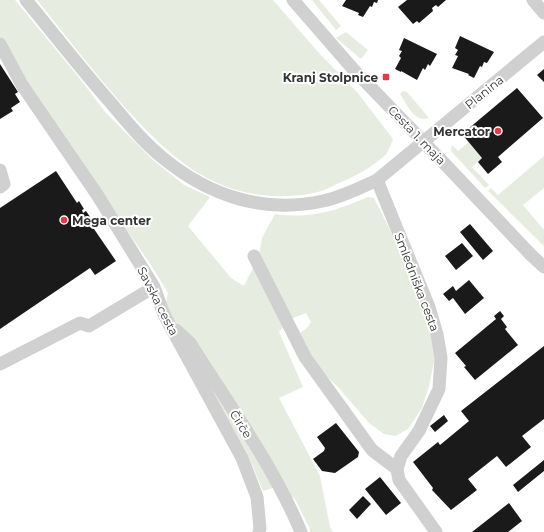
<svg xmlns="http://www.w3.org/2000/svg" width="544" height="532" font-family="Montserrat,sans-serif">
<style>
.green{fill:#e6ecdf}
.building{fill:#1a1a1a}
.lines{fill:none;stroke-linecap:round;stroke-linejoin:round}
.minor{stroke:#d0d0d0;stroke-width:13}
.poi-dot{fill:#e63946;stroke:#fff;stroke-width:1.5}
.labels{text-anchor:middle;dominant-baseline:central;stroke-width:4;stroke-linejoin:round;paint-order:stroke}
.poi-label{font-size:12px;font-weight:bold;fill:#333;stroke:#fff;text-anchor:end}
.street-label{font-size:12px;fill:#333;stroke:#fff}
</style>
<rect width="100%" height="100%" fill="#fff"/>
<path class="green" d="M0 0H15L81 80 105 112 152 159 184 185 210 197 188 226 231 278 244 286 253 268 284 326 279 332 303 387 279 398 320 476 330 527 333 532H310L309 527 295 499 278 486 263 491 247 453 165 308 168 293 151 265 25 83 0 37Z
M37 0H273L318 52 357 92 393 139C391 144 389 149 387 153 385 156 381 159 378 161 363 173 350 178 333 186 318 194 300 196 283 196 210 197 167 154 121 103 92 70 65 35 37 0Z
M312 0H319L341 26 336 30Z
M346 32 368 50 361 59 336 38Z
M403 91 407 92 429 118C415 124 406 103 400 94Z
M469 142 482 158 472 167 489 185 485 188 451 151 452 145 458 151Z
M544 156V188L523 205 544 230V246L488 191 491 188 498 195Z
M368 197 374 198 394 238 425 318 431 334 435 357 429 386 422 408 408 429 395 436 384 434 369 423 338 387 322 372 297 335 307 328 311 322 306 313 288 320 259 255 262 238 275 214C312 219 335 211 368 197Z"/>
<path class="building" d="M346 0H378L377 3 374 2 372 7 370 6 363 17 358 15 359 13 342 6Z
M407 0H446L438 7 436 5 432 8 433 11 419 23 417 21 413 24 398 7Z
M460 36 494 52 487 63 484 62 482 67 480 66 474 78 468 75 469 74 452 68 458 56 455 55 458 50 455 48Z
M404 38 437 54 430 66 428 64 425 70 423 68 417 80 401 71V72L395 69 401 58 399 56 402 51 399 50Z
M0 64 18 92 15 94 20 102 11 108 13 111 0 119Z
M544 69V82L537 75Z
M517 88 543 118 498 157 502 162 488 174 478 162 482 158 462 134Z
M56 171 77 203 79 201 84 209 82 210 83 213 86 211 97 227 94 229 116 261 95 275 90 268 0 329V208Z
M470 224 493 251 483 260 460 232Z
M462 243 473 256 456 270 445 256Z
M469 280 484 298 465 314 453 298 449 301 443 294 453 286 456 291Z
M500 311 504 316 501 319 507 327 505 329 518 345 475 380 464 367 466 366 455 353 496 319 494 316Z
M544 346V419L522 436 531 447 506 467 497 456 468 479 477 490 451 510 432 490 433 488 413 462 438 442 440 445 469 421 461 411Z
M444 415 448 421 435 432 430 426Z
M336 423 359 452 358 457 335 473 322 471 313 459 324 451 325 448 317 437Z
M544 460V471L518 492 513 485Z
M380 477 401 503 386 515 365 489Z
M363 496 371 504 357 519 349 510Z
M509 503 522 521 508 532H472Z"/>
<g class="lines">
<path class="minor" d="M26 0C54 34 81 69 111 103 127 122 143 142 163 158 209 196 264 214 323 201 342 197 360 188 377 180L544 42
M293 0 353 69 442 161 531 255 544 267
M533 0 544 13
M0 44 22 85 98 196 154 287 163 312 169 324 242 458 257 497 260 528 259 532
M0 170 4 184 0 187
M377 180 429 307 437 334 441 358 439 389 419 431 401 456 397 469 399 480 436 532
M254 256 305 357 372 450 397 469
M176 330 190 343C229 405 273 465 301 532
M0 364 80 323 89 326 154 287"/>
</g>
<g class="poi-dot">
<rect x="382" y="73" width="8" height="8" rx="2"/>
<circle cx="498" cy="131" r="4"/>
<circle cx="64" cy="220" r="4"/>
</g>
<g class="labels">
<g class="poi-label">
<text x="378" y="77">Kranj Stolpnice</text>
<text x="490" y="131">Mercator</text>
<text x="72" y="220" text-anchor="start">Mega center</text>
</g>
<g class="street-label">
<text transform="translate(484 92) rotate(-39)">Planina</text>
<text transform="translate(417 135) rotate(46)">Cesta 1. maja</text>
<text transform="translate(417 282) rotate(69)">Smledniška cesta</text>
<text transform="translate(158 301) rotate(63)">Savska cesta</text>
<text transform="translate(241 424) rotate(58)">Čirče</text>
</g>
</g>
</svg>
